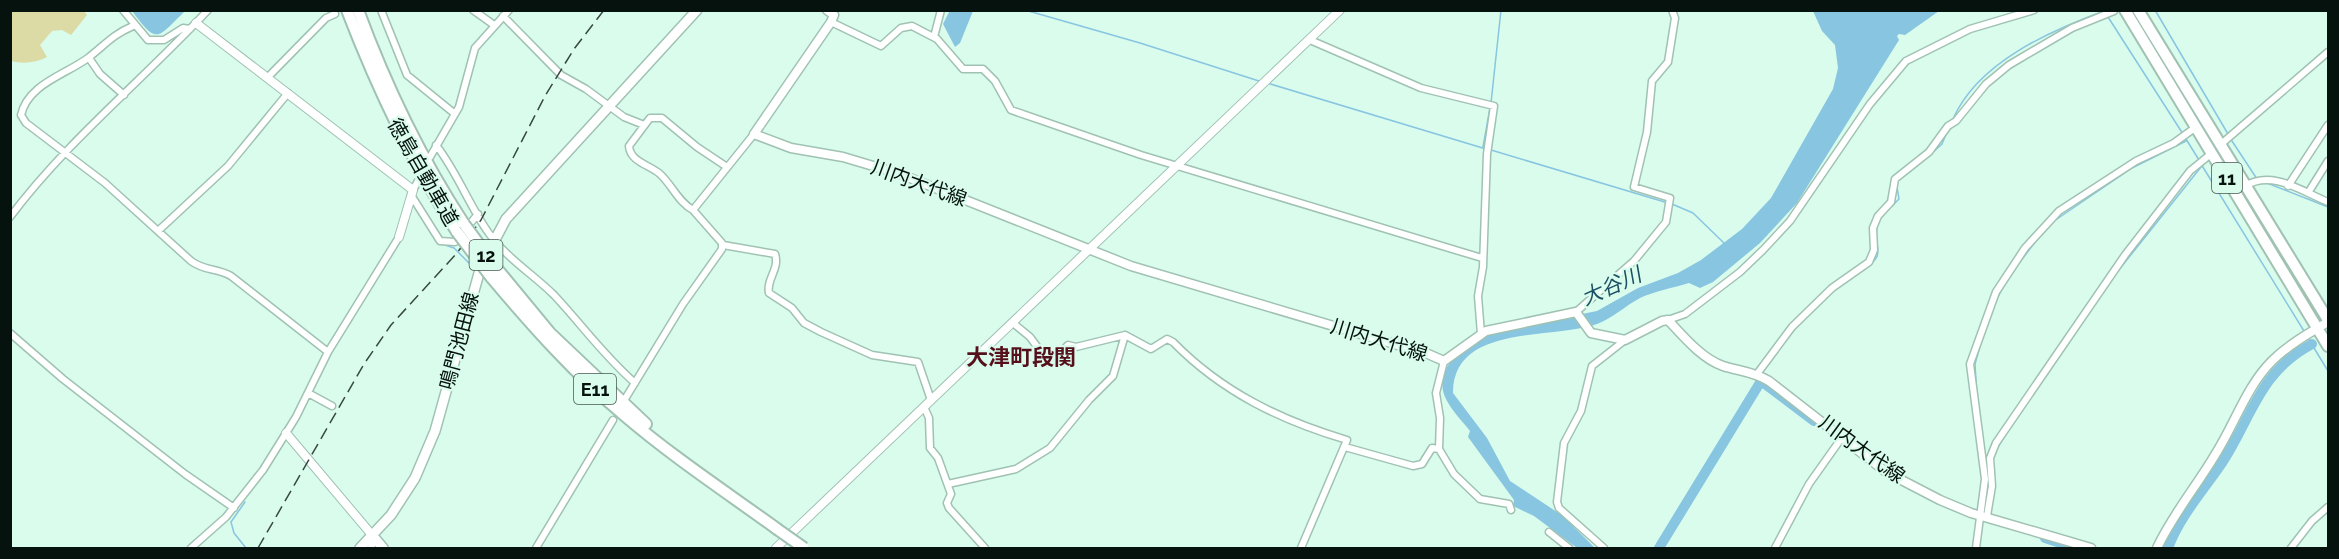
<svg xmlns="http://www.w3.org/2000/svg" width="2339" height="559" font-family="Raleway,'Noto Sans JP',sans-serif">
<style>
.green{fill:#dcdba6}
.water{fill:#87c5e1}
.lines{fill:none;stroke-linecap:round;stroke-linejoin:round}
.stream{stroke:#87c5e1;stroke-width:1.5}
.river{stroke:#87c5e1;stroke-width:10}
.minor-casing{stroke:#a0c2b3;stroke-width:9}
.tertiary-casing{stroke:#a0c2b3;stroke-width:10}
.secondary-casing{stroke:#a0c2b3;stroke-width:11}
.primary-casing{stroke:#a0c2b3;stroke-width:12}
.trunk-casing{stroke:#a0c2b3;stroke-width:14}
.motorway-casing{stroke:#a0c2b3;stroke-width:14}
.minor{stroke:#fff;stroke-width:6}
.tertiary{stroke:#fff;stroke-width:8}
.secondary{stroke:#fff;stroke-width:8}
.primary{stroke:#fff;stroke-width:9}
.trunk{stroke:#fff;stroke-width:10}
.motorway{stroke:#fff;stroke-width:10}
.rail{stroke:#374841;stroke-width:1.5;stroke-dasharray:12 6;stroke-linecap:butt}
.motorway-bridge-casing{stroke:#a0c2b3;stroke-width:14;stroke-linecap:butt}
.motorway-bridge{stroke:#fff;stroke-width:10}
.labels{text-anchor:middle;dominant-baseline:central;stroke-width:4.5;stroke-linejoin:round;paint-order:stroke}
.shield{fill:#d9fced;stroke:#455850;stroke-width:1.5}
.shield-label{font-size:18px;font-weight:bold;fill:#06120d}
.street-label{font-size:20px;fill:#06120d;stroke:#d9fced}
.water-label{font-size:21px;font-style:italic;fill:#1c4f63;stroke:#d9fced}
.quarter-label{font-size:22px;font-weight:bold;fill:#55101b;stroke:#d9fced}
</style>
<rect width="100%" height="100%" fill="#d9fced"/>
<path class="green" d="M10 11H84L87 15 71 35 62 30 52 31 40 45 47 57C36 63 23 64 11 61Z"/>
<path class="water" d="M950 10 973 11 960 43 955 47 943 24Z
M132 11H185C157 38 158 46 132 11Z
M1813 11H1939L1905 35 1899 34 1897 36 1899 40 1797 203 1760 243 1713 282 1700 288 1689 283C1673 288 1655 291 1640 298 1625 306 1613 318 1597 324 1553 340 1453 323 1453 393L1487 438 1510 481 1563 516 1595 548H1577L1534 516 1513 506 1514 500 1468 437 1470 431C1463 422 1453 412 1447 401 1428 367 1470 342 1497 331L1597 311 1638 288 1678 273 1701 260 1742 229 1771 198 1833 89 1838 68 1835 45 1822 31Z"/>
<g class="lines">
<path class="stream" d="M1025 10 1140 43 1259 81
M2155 10 2228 134
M2108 17 2183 134
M1267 83 1486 149
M1491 103 1501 10
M1953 119C1978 62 2050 31 2104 11L2106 13
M2230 138 2257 179
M2186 139 2199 160
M1483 147 1490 108
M1491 150 1668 203
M1931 154 1942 144 1947 132
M2201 164 2304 331
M2267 183 2328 207
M1672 204 1693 213 1725 244
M1892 206 1899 199 1897 187
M2054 221 2132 168 2186 141
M439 243 454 248 471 265
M2020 262 2039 237
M1861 271C1889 253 1873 252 1877 226
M2118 271 2201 167
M1995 303 2005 283
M2308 338 2328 371
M2058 357 2108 285
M1977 398 1975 364 1982 339
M1978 403 1988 478
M1998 447 2013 423
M245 502 231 522 234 533 246 548
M1985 508 1989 486"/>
<path class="river" d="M2045 538 2076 548
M1659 548 1761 381 1814 421
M2168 548C2180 516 2203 491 2222 463 2252 417 2259 372 2312 344"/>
<defs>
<path id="minor" d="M123 10 148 40H164L183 28 190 29
M381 10 407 75 455 114
M473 10 494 25
M503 16 561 75 586 89 624 117 644 125
M831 22 881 46 901 28 912 26 937 39 963 69H983L995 81 1011 110 1040 120 1141 155 1482 258
M133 26C112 35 105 45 88 58 65 75 28 84 21 115L26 123 105 183 191 261C204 271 217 268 231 276L328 352
M934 37 941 10
M1310 40 1421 88 1494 106 1487 154 1483 267 1478 296 1481 334
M89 58 100 74 124 95
M267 78 326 18 335 14
M436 145C457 172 469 205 488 232 506 258 533 274 554 295 583 326 603 355 635 383
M2220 145 2328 52
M430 157 459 107 475 48 509 10
M2245 186C2272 169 2303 192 2328 202
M2288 186 2328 125
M413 190 418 181
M2308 193 2328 161
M411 195 440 241 455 242 478 214
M693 210C679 203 672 185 660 174 650 165 630 162 629 146L650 118H662L697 147 727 167
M10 217C68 140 143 80 208 10
M158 231 228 166 288 93
M723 245 775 254C780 269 766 279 769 293L792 308 804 323 821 332 872 355 918 362 931 400
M1576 312 1634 261 1666 222 1670 198 1634 187 1647 132 1652 81 1668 62 1675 18 1672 10
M1668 320 1685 314 1740 272 1763 250 1790 221 1870 104 1906 61 1970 29 2034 10
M1013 323 1030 337 1044 356C1055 359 1061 353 1068 345L1076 347 1125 335 1151 349 1167 339 1173 342C1222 392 1280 420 1347 440L1301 548
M10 333 63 379 185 474 234 508
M1444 361 1436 393 1440 418 1439 449 1454 474 1480 499 1509 504 1511 510
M1757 374 1792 327 1832 288 1869 262 1874 250 1873 228 1878 216 1891 202 1895 179 1929 152 1948 126 1956 121 1986 84 2009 65 2072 28 2114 11
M308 393 332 406
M625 399 683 304 722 249V243L693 210 754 134
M924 407 929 418 930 448 938 458 951 494 947 503 949 508 985 548
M1345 447 1413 466 1422 464 1432 448 1439 449
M948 484 1016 469 1050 448 1089 400 1113 376 1125 335
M1987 516 1992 486 1990 458 1996 443 2125 255 2190 171 2212 153
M1549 532 1569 548
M191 548 226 517 263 470 296 417 328 352 399 237
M370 548 376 540
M536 548 613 420
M1604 548 1559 508 1557 502 1564 443 1581 411 1592 366 1625 340
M1775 548 1809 484 1843 436
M1976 548 1985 479 1970 364 1996 292 2025 248 2059 211 2136 161 2174 143 2196 127
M2291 548 2312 521 2328 507"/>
<path id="tertiary" d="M196 23 413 190 399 237
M286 433 372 535
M776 548 1340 10"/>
<path id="secondary" d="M827 10 834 15 831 22 754 134 791 148 843 157 900 174 1131 266 1428 354 1444 361 1486 331 1576 312 1591 333 1625 340 1662 321 1668 320C1683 336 1702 359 1723 366 1739 371 1754 372 1769 381L1886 472 1940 500 1971 513 2091 548
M2157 548C2173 514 2196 487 2215 455 2235 424 2246 387 2272 361 2288 345 2309 333 2328 322"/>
<path id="primary" d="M372 535 383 548
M360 548 391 515 415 478 435 431 481 266 506 219 697 10"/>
<path id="trunk" d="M2125 10 2328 346
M2138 10 2328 320"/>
<path id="motorway" d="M347 10C377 88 412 162 457 232
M358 10C386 86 420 157 464 224
M498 270 550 333 646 424
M491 277C533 327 576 375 625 416 673 457 726 492 777 529"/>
</defs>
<use href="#minor" class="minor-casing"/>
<use href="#tertiary" class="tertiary-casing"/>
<use href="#secondary" class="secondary-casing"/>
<use href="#primary" class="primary-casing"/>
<use href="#trunk" class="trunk-casing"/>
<use href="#motorway" class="motorway-casing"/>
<use href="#minor" class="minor"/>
<use href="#tertiary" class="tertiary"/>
<use href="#secondary" class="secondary"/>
<use href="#primary" class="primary"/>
<use href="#trunk" class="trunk"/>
<use href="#motorway" class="motorway"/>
<path class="rail" d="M258 548 364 364 391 325 457 253 481 220 545 96 574 49 604 10"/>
<defs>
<path id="motorway-bridge" d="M464 224 498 270
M457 232 491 277
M777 529 804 548"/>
</defs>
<use href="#motorway-bridge" class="motorway-bridge-casing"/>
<use href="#motorway-bridge" class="motorway-bridge"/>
</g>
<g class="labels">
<g class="shield">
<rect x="2212" y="163" width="30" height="30" rx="4.5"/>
<rect x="469.5" y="240" width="33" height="30" rx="4.5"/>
<rect x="574" y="374" width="42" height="30" rx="4.5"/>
</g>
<g class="shield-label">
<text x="2227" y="178">11</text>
<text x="486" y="255">12</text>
<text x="595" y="389">E11</text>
</g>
<g class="street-label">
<text transform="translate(423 172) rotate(60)">徳島自動車道</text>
<text transform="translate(919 183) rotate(20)">川内大代線</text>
<text transform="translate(1379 340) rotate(17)">川内大代線</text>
<text transform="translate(459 341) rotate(-75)">鳴門池田線</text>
<text transform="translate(1862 449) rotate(36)">川内大代線</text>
</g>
<g class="water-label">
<text transform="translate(1611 286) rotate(-24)">大谷川</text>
</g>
<g class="quarter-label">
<text x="1021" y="357">大津町段関</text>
</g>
</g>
<rect width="2339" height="559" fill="none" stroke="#06120d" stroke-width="24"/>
</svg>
